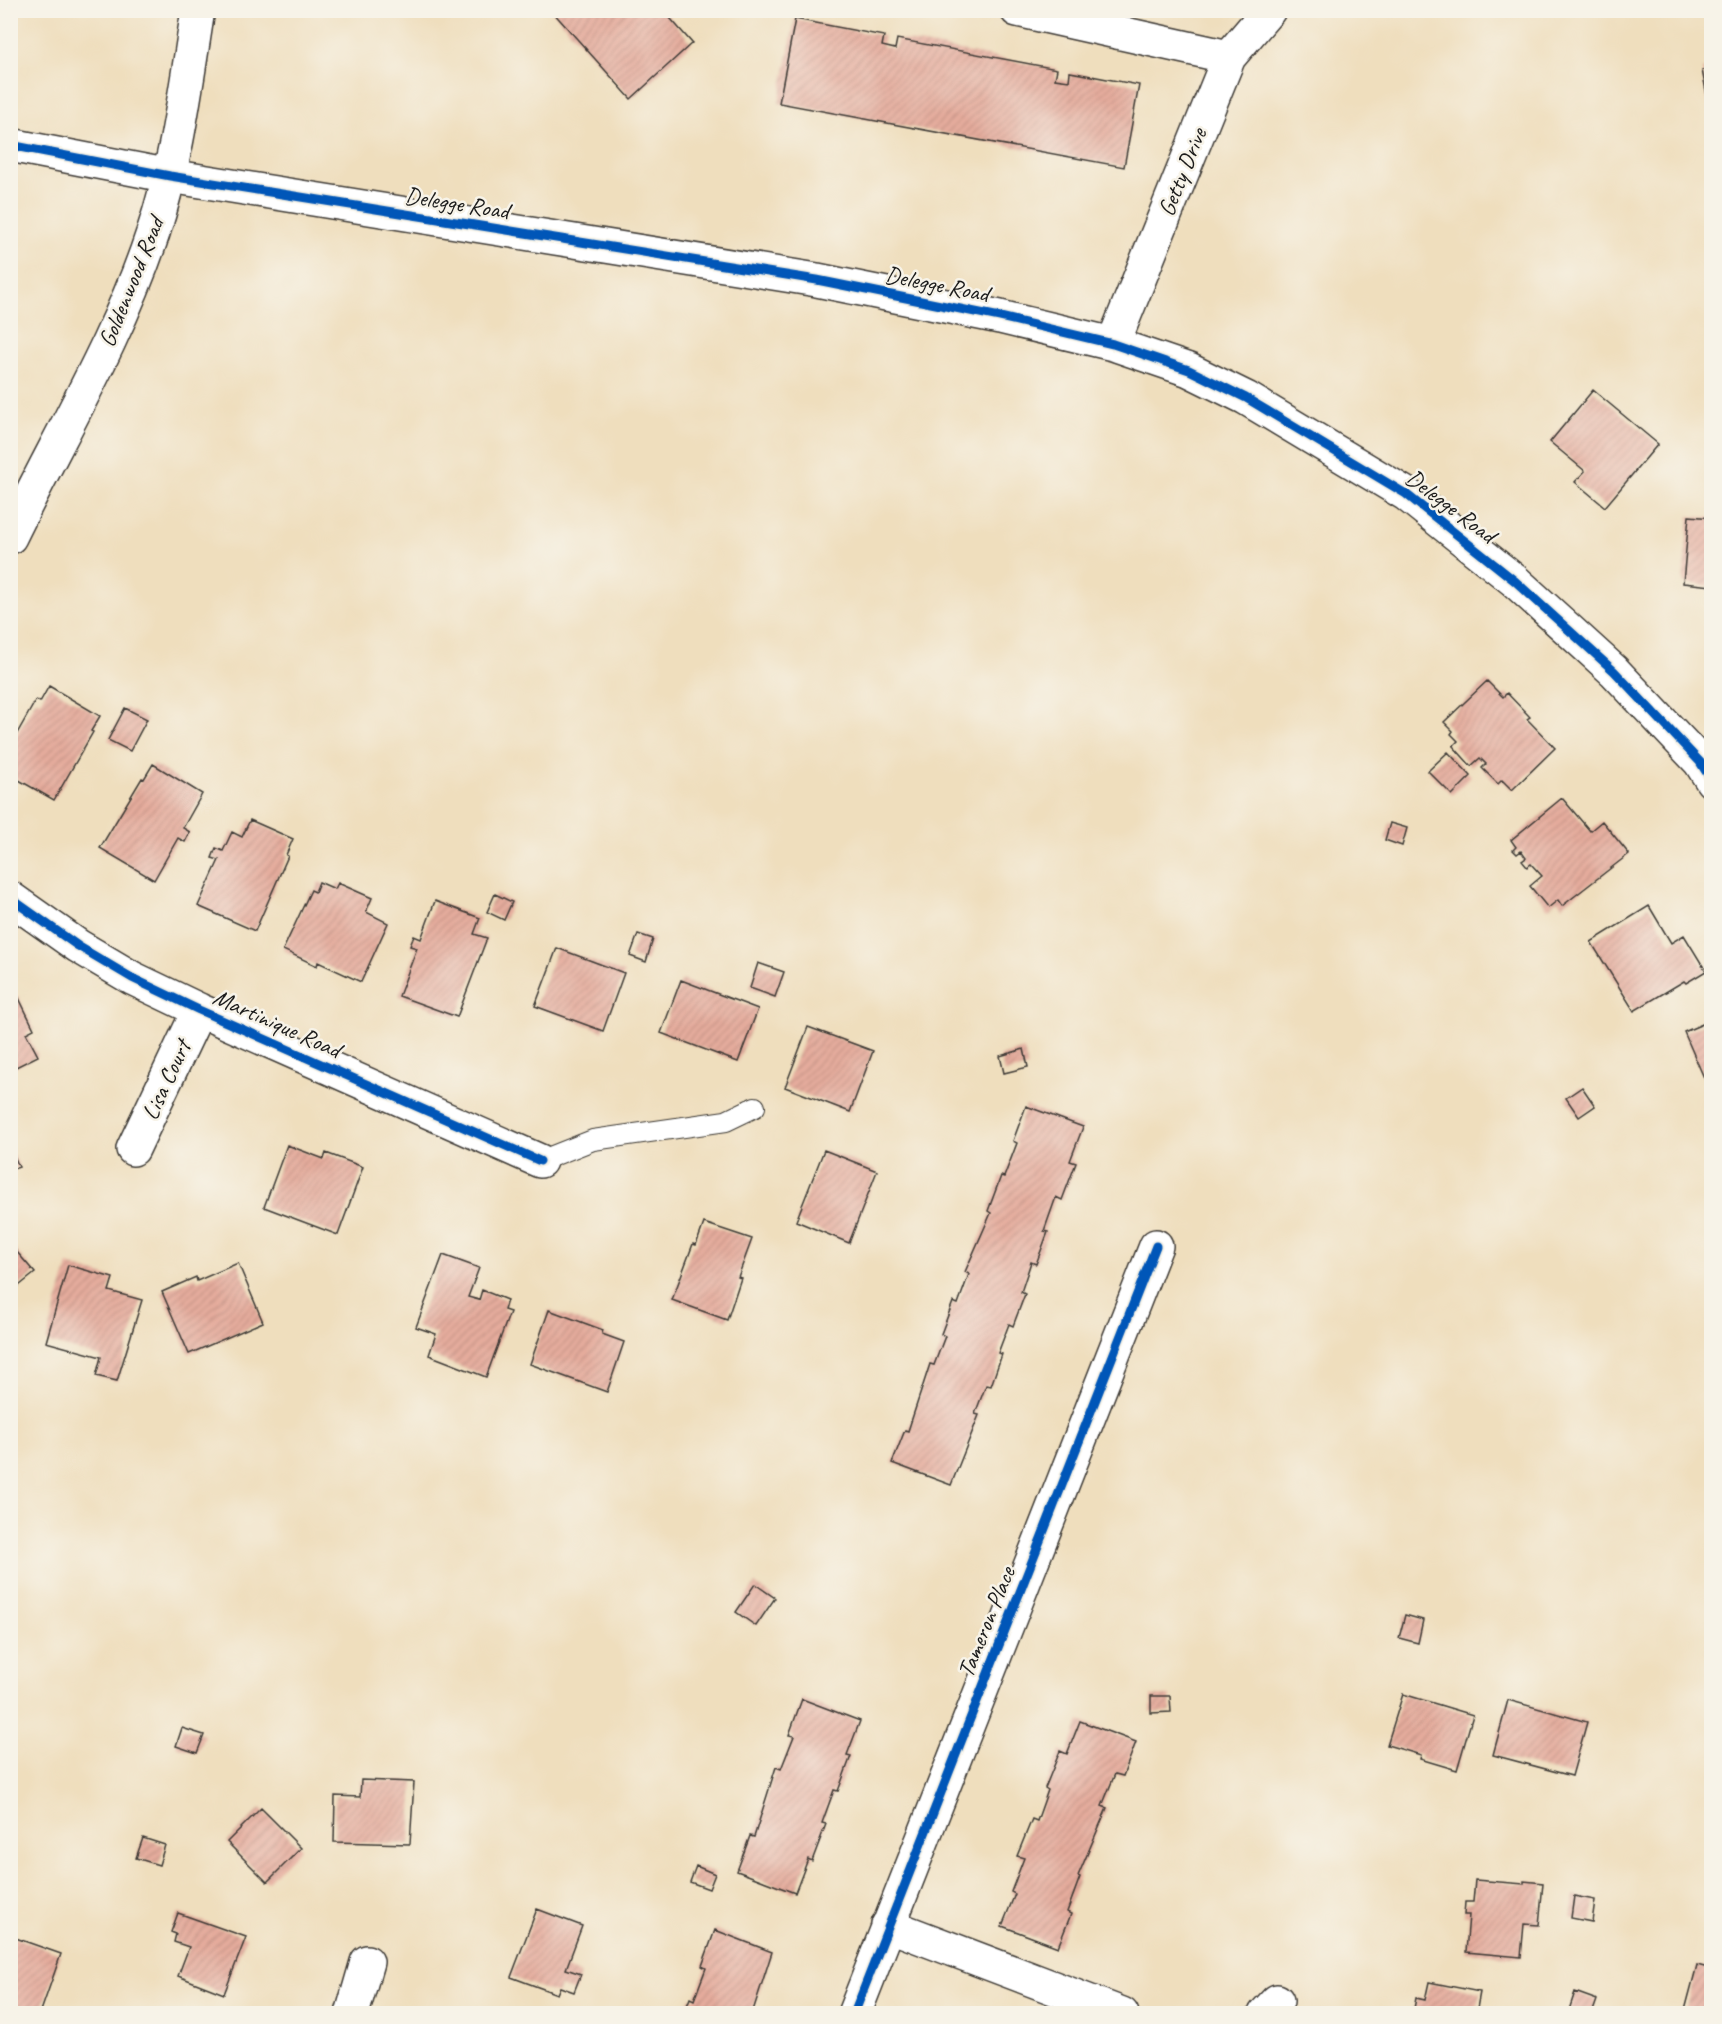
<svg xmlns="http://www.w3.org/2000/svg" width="1722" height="2024" font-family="Caveat,sans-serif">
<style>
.building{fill:url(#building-hatch)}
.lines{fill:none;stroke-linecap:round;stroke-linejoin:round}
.lane-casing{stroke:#3c3934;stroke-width:22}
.street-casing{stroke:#3c3934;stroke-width:36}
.lane{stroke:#fff;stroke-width:20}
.street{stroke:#fff;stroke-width:33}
.cycleway-casing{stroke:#f7f3e8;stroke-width:13}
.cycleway{stroke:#0057b8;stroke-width:9}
.labels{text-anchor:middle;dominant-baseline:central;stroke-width:5;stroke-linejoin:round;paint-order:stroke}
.street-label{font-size:24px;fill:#1c1c1c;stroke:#f7f3e8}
</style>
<defs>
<pattern id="building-hatch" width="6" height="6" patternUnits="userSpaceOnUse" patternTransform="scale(1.5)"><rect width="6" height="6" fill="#e5ac9c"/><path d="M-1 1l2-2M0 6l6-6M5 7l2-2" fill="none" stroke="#c49386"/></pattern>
</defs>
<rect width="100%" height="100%" fill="#f7f3e8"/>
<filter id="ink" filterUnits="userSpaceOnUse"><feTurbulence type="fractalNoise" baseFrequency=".0167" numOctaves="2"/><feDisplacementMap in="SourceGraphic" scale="12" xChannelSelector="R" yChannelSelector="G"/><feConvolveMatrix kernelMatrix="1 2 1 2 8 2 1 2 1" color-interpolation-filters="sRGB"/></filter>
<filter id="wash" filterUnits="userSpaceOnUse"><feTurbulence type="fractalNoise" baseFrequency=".008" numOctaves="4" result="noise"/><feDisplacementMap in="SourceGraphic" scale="24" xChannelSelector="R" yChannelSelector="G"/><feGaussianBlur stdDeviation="1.35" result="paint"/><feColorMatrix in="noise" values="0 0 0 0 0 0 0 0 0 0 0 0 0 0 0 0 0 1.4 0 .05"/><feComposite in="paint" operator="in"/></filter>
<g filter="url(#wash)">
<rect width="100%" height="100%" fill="#efdebd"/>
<g id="blocks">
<path class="building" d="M551 10H663L692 43 631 99Z
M795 19 884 36 882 46 895 49 897 39 1057 69 1055 79 1069 81 1070 72 1139 85 1124 167 779 103Z
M1712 68V111H1710L1702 70Z
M1593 390 1658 444 1605 507 1575 482 1585 471 1550 442Z
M1689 516 1712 518V586L1683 583Z
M1487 681 1503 697 1507 693 1530 717 1527 719 1555 748 1512 790 1502 780 1498 784 1482 768 1486 764 1480 758 1471 766 1453 746 1458 741 1451 734 1453 731 1444 722Z
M49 686 100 716 91 731 93 732 54 800 10 775V734L15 737 36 700 40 702Z
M125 708 147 719 130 751 108 740Z
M1448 752 1471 776 1452 795 1428 771Z
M153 764 202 794 183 828 190 832 185 842 178 838 154 880 100 848 142 778 144 779Z
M1562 798 1590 831 1602 821 1629 854 1562 906 1558 900 1548 908 1530 886 1542 876 1531 864 1527 867 1522 861 1526 858 1521 851 1517 854 1513 850 1516 847 1511 840Z
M250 820 293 839 286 855 288 856 255 931 198 906 219 860 212 858 216 848 223 851 232 832 242 837Z
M1390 823 1407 828 1402 846 1385 840Z
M319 882 335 889 338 883 372 898 366 912 388 923 361 982 318 962 317 966 283 950 311 890 315 892Z
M495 894 512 902 504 920 487 912Z
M435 901 480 918 474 934 487 938 457 1017 399 996 417 948 410 946 414 936 421 939Z
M1649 906 1671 943 1684 935 1706 971 1686 983 1684 981 1634 1011 1591 942Z
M638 934 653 939 646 962 630 956Z
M557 948 624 973 603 1031 535 1006Z
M758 963 784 972 775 997 750 988Z
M681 980 758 1009 738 1062 661 1033Z
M18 996 34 1029 26 1033 38 1056 10 1070V1000Z
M1712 1020V1096L1684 1032Z
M808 1027 873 1051 850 1112 785 1087Z
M1024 1049 1028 1067 1004 1073 1000 1056Z
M1582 1087 1595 1106 1579 1117 1566 1098Z
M1026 1106 1083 1127 1070 1161 1076 1163 1062 1200 1056 1197 1044 1231 1048 1232 1036 1264 1031 1262 1021 1292 1025 1294 1013 1326 1009 1324 998 1353 1002 1354 991 1386 986 1385 975 1414 979 1415 951 1485 892 1463 905 1430 908 1431 930 1364 934 1365 945 1336 941 1334 953 1302 958 1304 969 1274 965 1272 991 1213 988 1211 1001 1176 1004 1177 1017 1143 1013 1141Z
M287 1145 324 1159 326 1153 363 1167 338 1235 264 1207Z
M10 1147 19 1167 10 1170Z
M824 1150 877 1171 849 1243 796 1221Z
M704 1223 752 1239 738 1277 741 1278 727 1320 672 1300 693 1244 696 1245Z
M10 1244 35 1273 10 1293Z
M443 1255 479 1268 468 1297 479 1300 482 1290 507 1300 504 1310 510 1312 486 1377 429 1355 436 1334 416 1327Z
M238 1263 263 1322 189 1354 162 1292 196 1277 197 1281Z
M68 1265 113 1278 109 1291 142 1300 117 1381 96 1376 101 1357 46 1342Z
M549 1310 603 1330 602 1334 624 1342 607 1392 530 1364Z
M755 1584 775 1598 756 1626 736 1612Z
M1405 1615 1423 1620 1418 1643 1399 1638Z
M1403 1694 1473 1715 1457 1770 1420 1759 1421 1755 1387 1745Z
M1151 1696H1170L1171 1712 1151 1713Z
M802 1699 860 1721 847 1755 851 1756 838 1791 834 1790 822 1823 826 1824 812 1861 808 1859 795 1893 737 1871 750 1836 754 1837 776 1767 781 1769 794 1736 789 1735Z
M1508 1700 1587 1722 1572 1776 1493 1755Z
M1080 1721 1136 1742 1123 1776 1115 1774 1102 1806 1107 1808 1078 1876 1080 1877 1067 1912 1071 1914 1058 1947 1002 1926 1015 1894 1011 1892 1024 1858 1017 1856 1032 1819 1037 1821 1048 1790 1045 1788 1060 1751 1067 1754Z
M182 1728 204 1735 197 1753 176 1746Z
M361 1780 414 1782 410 1844 334 1842 335 1796 360 1797Z
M261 1808 301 1848 267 1882 227 1842Z
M143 1838 165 1845 159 1865 136 1858Z
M696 1866 715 1874 709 1889 690 1882Z
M1475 1880 1524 1884V1881L1543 1883 1539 1925 1524 1924 1521 1957 1466 1952 1469 1915H1464L1465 1902H1473Z
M1574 1896 1595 1900 1592 1922 1571 1918Z
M537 1909 582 1926 566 1969 581 1974 574 1992 560 1987 557 1994 511 1977Z
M178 1913 246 1937 224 1994 178 1976 189 1947 174 1942 176 1934 171 1932Z
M715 1930 772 1952 752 2014H684L690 1998 694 2000 706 1968 702 1966Z
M10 1936 61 1954 40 2014H19L10 2010Z
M1697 1965 1712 1969V2014H1684Z
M1429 1982 1480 1992 1476 2014H1413L1416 1998 1425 2000Z
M1575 1992 1597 2000 1592 2014H1579L1569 2010Z"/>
</g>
</g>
<g filter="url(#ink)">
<use href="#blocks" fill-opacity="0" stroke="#3c3934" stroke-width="1.5"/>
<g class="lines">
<defs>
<path id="lane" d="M540 1161 593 1140 726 1121 755 1107"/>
<path id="street" d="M1017 10 1229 57
M10 145 170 176 817 280 1000 317 1113 344 1189 370 1246 398 1406 494 1515 581 1614 671 1700 762 1712 781
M1113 344 1229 57 1269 10
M10 537C59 436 118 339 153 233 177 161 186 85 198 10
M10 898 78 946 132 978 199 1010 540 1161
M133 1149 199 1010
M888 1925 1122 2014
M352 2014 367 1962
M854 2014 1156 1246
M1265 2014 1277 2001"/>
</defs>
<use href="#lane" class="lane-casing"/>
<use href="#street" class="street-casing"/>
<use href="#lane" class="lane"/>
<use href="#street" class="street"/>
<defs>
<path id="cycleway" d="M10 145 170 176 817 280 1000 317 1113 344 1189 370 1246 398 1406 494 1515 581 1614 671 1700 762 1712 781
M10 898 78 946 132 978 199 1010 540 1161
M854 2014 1156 1246"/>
</defs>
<use href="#cycleway" class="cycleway-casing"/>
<use href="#cycleway" class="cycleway"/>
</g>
</g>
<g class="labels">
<g class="street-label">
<text transform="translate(1182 172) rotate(-68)">Getty Drive</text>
<text transform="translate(457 203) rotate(9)">Delegge Road</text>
<text transform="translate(131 282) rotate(-68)">Goldenwood Road</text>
<text transform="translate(937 284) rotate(11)">Delegge Road</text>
<text transform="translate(1451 506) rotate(37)">Delegge Road</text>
<text transform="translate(277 1023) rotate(24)">Martinique Road</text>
<text transform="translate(166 1080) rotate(-65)">Lisa Court</text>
<text transform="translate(986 1622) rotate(-68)">Tameron Place</text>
</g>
</g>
<rect width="1722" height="2024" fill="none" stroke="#f7f3e8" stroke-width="36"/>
</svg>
